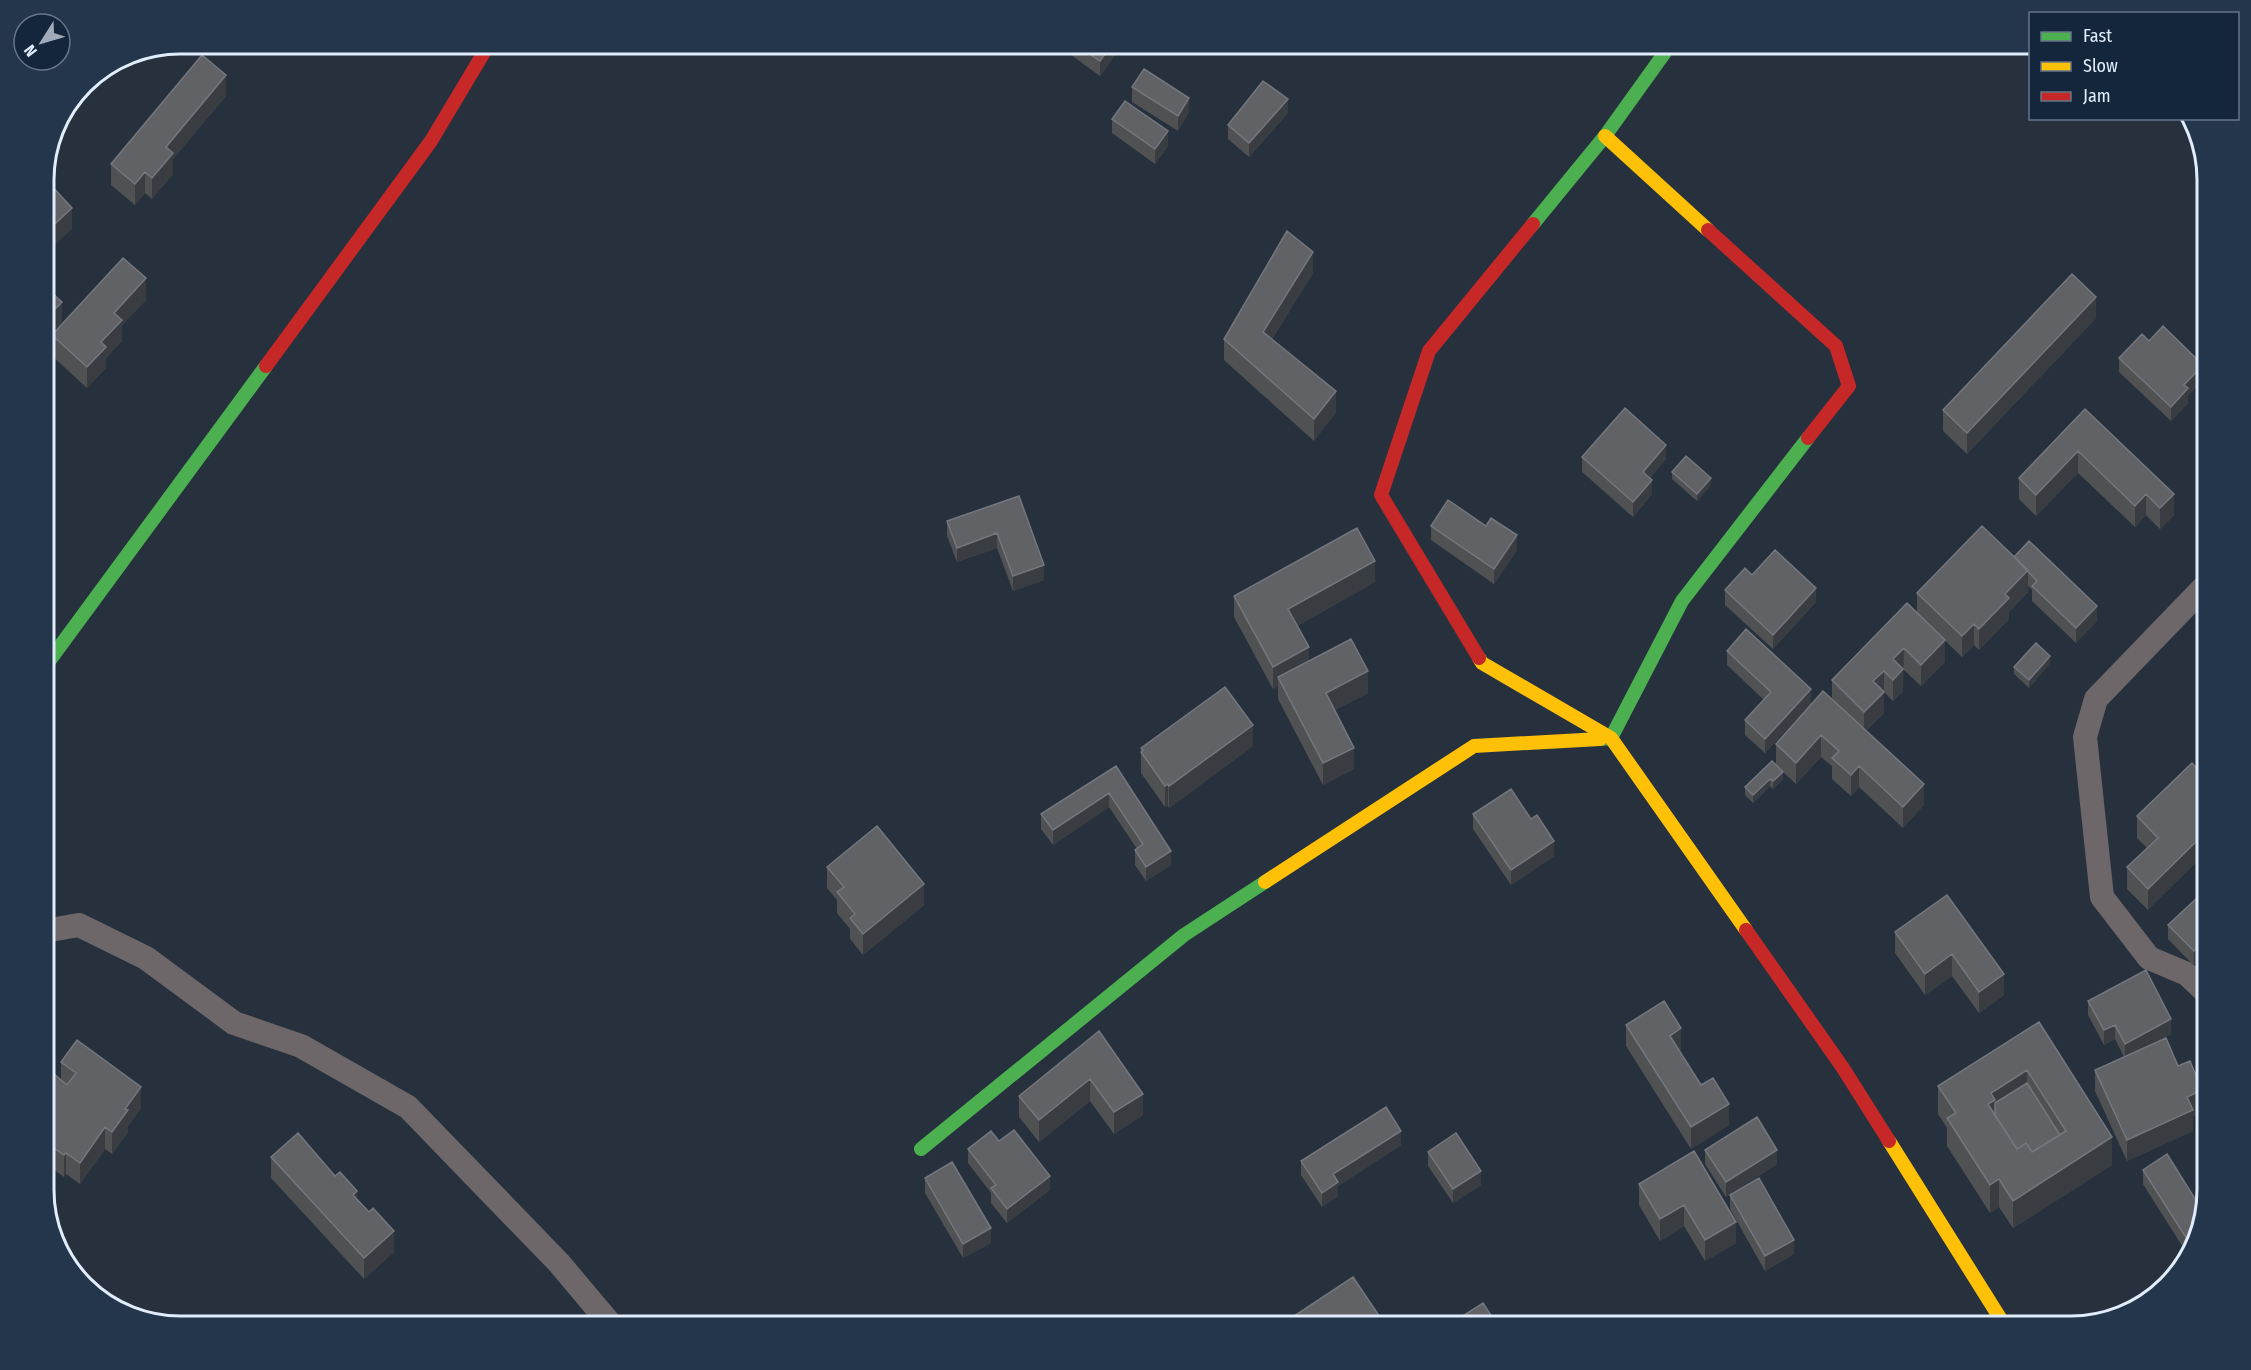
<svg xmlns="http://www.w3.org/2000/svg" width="2251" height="1370" font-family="'Fira Sans Condensed',sans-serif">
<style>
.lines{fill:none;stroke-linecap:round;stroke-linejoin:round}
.street{stroke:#6e6769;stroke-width:24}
.fast{stroke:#4caf50;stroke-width:14}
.slow{stroke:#ffc107;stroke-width:14}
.jam{stroke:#c62828;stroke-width:14}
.wall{fill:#505153}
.shaded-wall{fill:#393d42}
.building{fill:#606265;stroke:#74777d;stroke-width:1.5;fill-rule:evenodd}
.rim{fill:none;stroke:#e1edfc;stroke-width:3}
</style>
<rect width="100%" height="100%" fill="#26313d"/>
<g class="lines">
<path class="street" d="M2207 584 2096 699 2085 737 2102 897 2149 958 2187 974 2207 993
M44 931 79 925 146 958 234 1023 301 1046 408 1107 559 1263 612 1326"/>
<path class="fast" d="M1533 224 1605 136 1671 44
M44 668 266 366
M1600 739 1611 738 1682 601 1808 438
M921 1149 1184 935 1265 882"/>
<path class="slow" d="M1605 136 1708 230
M1479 658 1482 663 1611 738 1746 930
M1265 882 1474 746 1600 739
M1889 1141 2005 1326"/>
<path class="jam" d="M1708 230 1836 346 1849 386 1808 438
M266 366 431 141 489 44
M1479 658 1381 495 1429 351 1533 224
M1746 930 1843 1068 1889 1141"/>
</g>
<path class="wall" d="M1056 44H1118V51L1100 76Z
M1132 87 1189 112 1178 131 1132 102Z
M226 96 173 159V174L152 199 145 193 135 205 111 185V164Z
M1288 113 1249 157 1228 139V125Z
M1112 119 1168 146 1155 164 1112 133Z
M1313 273 1272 339 1336 412 1314 441 1224 360V339Z
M146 300 122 325V341L106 358V368L87 388 52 356V335Z
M2096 318 1967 454 1943 431V410Z
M2149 341 2203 379 2188 396V403L2171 421 2119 372V358Z
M2085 409 2174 515 2160 529 2146 515 2135 527 2078 473 2036 516 2019 499V478Z
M1582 457 1666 459 1650 478 1652 494 1633 517 1582 472Z
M1672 472 1711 485 1697 501 1672 479Z
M1019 496 1044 580 1013 591 997 548 957 562 947 536V521Z
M1431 526 1517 550 1494 584 1431 540Z
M2014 557 2097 621 2076 643 2032 601V590L2028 586V592L2009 612V619L1979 650 1974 645 1962 657 1936 632 1945 662 1921 686 1904 670 1903 671V691L1893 701 1884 692V713L1866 731 1924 805 1903 828 1859 787 1851 796 1832 779V766L1821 757 1796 784 1780 769 1783 779 1773 789 1770 786 1753 803 1745 795V787L1776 764V744L1832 699V680L1917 614V593Z
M1752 575 1816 602 1773 649 1725 605V590Z
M1375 582 1297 626 1309 661 1368 693 1335 710 1354 769 1323 785 1278 699V686L1273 689 1234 617V596Z
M1727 651 1811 703 1765 753 1745 735V720L1764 700 1727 665Z
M2050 663 2029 688 2014 674V667Z
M1253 746 1169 808 1168 806 1165 807 1141 773V748Z
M2192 763 2148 910 2127 889V867L2147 848 2137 838V816Z
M1116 766 1171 865 1146 881 1135 865V850L1137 849 1109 807 1053 845 1041 829V814Z
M1473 814 1554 856 1511 885 1473 829Z
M827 867 924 905 863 955 850 939V929L837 913V900L827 888Z
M1947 895 2004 995 1979 1013 1952 976 1925 995 1895 953V932Z
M2198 897 2194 966 2168 939V925Z
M2088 1001 2171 1034 2150 1045 2178 1066 2202 1112 2193 1116V1131L2127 1161 2095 1091V1070L2124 1057 2115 1039 2104 1045 2088 1015Z
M2039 1022 2112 1165 2013 1228 1999 1207 1990 1213 1947 1146V1128L1938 1114V1086Z
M1626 1025 1681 1049 1679 1051 1701 1085 1729 1125 1691 1149 1626 1046Z
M1099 1031 1143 1115 1114 1134 1090 1101 1039 1142 1019 1117V1096Z
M61 1062 141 1108 128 1126V1132L112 1154 105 1149 80 1184 66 1174 64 1177 46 1164V1160L44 1158V1086L61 1080Z
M999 1141 1050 1190 1007 1223 991 1203V1193L968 1163V1149Z
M1401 1145 1338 1186V1196L1322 1207 1301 1175V1161Z
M1705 1150 1777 1164 1726 1197 1705 1164Z
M1694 1151 1736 1243 1705 1261 1684 1226 1660 1241 1639 1205V1184Z
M1428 1152 1481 1185 1453 1203 1428 1166Z
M271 1157 335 1176 369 1212 394 1252 364 1279 271 1178Z
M2143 1170 2202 1210 2189 1257 2143 1184Z
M925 1178 991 1243 963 1258 925 1193Z
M1730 1195 1794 1254 1765 1271 1730 1209Z"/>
<path class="shaded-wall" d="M1112 44H1118V51L1100 76V61Z
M226 75V96L173 159V174L152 199V178L166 147Z
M1189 98V112L1178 131V116Z
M1288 99V113L1249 157V143Z
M1168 131V146L1155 164V149Z
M145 172V193L135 205V184Z
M72 208V229L44 255V234Z
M1313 252V273L1263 353V332Z
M146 278V300L122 325V341L106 358V368L87 388V367L114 313Z
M2096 297V318L1967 454V433Z
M62 302V323L44 341V320Z
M2203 365V379L2188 396V403L2171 421V407L2184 385Z
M1336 391V412L1314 441V419Z
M1666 445V459L1643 486V472Z
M2078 451V473L2036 516V495Z
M1711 478V485L1697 501V494Z
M1652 480V494L1633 517V502Z
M2146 494V515L2135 527V506Z
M2174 494V515L2160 529V508Z
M997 533V548L957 562V548Z
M1517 535V550L1494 584V569Z
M1375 561V582L1288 631V609Z
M1044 565V580L1013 591V576Z
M2028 570V592L2009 612V619L1979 650V629L2005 594Z
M1816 588V602L1773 649V635Z
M2097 606V621L2076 643V628Z
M1974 624V645L1962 657V636Z
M1945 640V662L1921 686V665Z
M1309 647V668L1278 677V686L1273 689V667Z
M1904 648 1903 691 1893 701V659Z
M2050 656V663L2029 688V680Z
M1368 671V693L1326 715V693Z
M1884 671V713L1864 733V712L1873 681Z
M1811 689V703L1765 753V739Z
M1253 725V746L1169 808V786Z
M1821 735V757L1796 784V763Z
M1354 748V769L1323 785V763Z
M1859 766V787L1851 796V775Z
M1783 772V779L1773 789V781Z
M1770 779V786L1753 803V795Z
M1168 784V806L1165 807V786Z
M1924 784V805L1903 828V807Z
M1109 793V807L1053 845V830Z
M2207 831V852L2148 910V889Z
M1554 841V856L1511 885V870Z
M1171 851V865L1146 881V867Z
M924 884V905L863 955V934Z
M2207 938V953L2194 966V951Z
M1952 954V976L1925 995V974Z
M2004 974V995L1979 1013V992Z
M2171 1019V1034L2125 1058V1044Z
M2115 1025V1039L2104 1045V1030Z
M1681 1028V1049L1670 1057V1036Z
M2027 1070V1097L1995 1128 1988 1104 1991 1093Z
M1090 1079V1101L1039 1142V1120Z
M141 1087V1108L128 1126V1132L112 1154V1132L125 1109Z
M2202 1090V1112L2193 1116V1131L2127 1161V1140L2187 1097Z
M1143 1094V1115L1114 1134V1112Z
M1729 1104V1125L1691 1149V1127Z
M105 1127V1149L80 1184V1163Z
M1401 1131V1145L1338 1186V1196L1322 1207V1193L1333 1174Z
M2112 1137V1165L2013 1228V1201Z
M1777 1150V1164L1726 1197V1182Z
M66 1153V1174L64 1177V1155Z
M1481 1171V1185L1453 1203V1189Z
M1050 1176V1190L1007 1223V1209Z
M1999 1179V1207L1990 1213V1185Z
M357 1191V1212L353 1195Z
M1684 1205V1226L1660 1241V1219Z
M1736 1222V1243L1705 1261V1240Z
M991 1228V1243L963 1258V1244Z
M394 1231V1252L364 1279V1258Z
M1794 1240V1254L1765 1271V1256Z"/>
<path class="building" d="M1075 44H1112L1100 61Z
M202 55 226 75 166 147 173 153 152 178 145 172 135 184 111 164Z
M1144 69 1189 98 1178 116 1132 87Z
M1263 81 1288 99 1249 143 1228 125Z
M1125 101 1168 131 1155 149 1112 119Z
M49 183 72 208 44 234V188Z
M1287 231 1313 252 1263 332 1336 391 1314 419 1224 339Z
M123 258 146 278 114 313 122 320 101 342 106 347 87 367 52 335Z
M2072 274 2096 297 1967 433 1943 410Z
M44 286 62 302 44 320Z
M2163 326 2203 365 2184 385 2188 388 2171 407 2119 358 2142 334 2149 341Z
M1625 408 1666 445 1643 472 1652 480 1633 502 1582 457Z
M2085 409 2174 494 2160 508 2146 494 2135 506 2078 451 2036 495 2019 478Z
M1686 456 1711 478 1697 494 1672 472Z
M1019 496 1044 565 1013 576 997 533 957 548 947 521Z
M1448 500 1486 526 1491 518 1517 535 1494 569 1431 526Z
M1982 526 2028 570 2005 594 2009 598 1979 629 1974 624 1962 636 1917 593Z
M1357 528 1375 561 1288 609 1309 647 1273 667 1234 596Z
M2029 541 2097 606 2076 628 2032 586 2037 581 2014 557Z
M1775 550 1816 588 1773 635 1725 590 1745 568 1752 575Z
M1907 603 1945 640 1921 665 1904 648 1893 659 1903 669 1893 680 1884 671 1873 681 1884 692 1864 712 1832 680Z
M1746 629 1811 689 1765 739 1745 720 1771 692 1727 651Z
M1351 639 1368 671 1326 693 1354 748 1323 763 1278 677Z
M2036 643 2050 656 2029 680 2014 667Z
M1225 687 1253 725 1169 786 1168 784 1165 786 1141 752 1143 750 1141 748Z
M1823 691 1924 784 1903 807 1859 766 1851 775 1832 758 1839 751 1821 735 1796 763 1776 744Z
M1772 761 1783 772 1773 781 1770 779 1753 795 1745 787Z
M2192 763 2207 779V831L2148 889 2127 867 2158 838 2137 816Z
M1116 766 1171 851 1146 867 1135 850 1143 844 1109 793 1053 830 1041 814Z
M1511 789 1531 819 1537 815 1554 841 1511 870 1473 814Z
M877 826 924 884 863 934 850 918 855 914 837 892 844 887 827 867Z
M1947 895 2004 974 1979 992 1952 954 1925 974 1895 932Z
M2198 897 2207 907V938L2194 951 2168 925Z
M2146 970 2171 1019 2125 1044 2115 1025 2104 1030 2088 1001Z
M1664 1001 1681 1028 1670 1036 1701 1085 1713 1078 1729 1104 1691 1127 1626 1025Z
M2039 1022 2112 1137 2013 1201 1999 1179 1990 1185 1947 1118 1956 1113 1938 1086ZM2027 1070 2066 1131 2032 1152 2026 1143 2017 1149 1988 1104 1995 1100 1991 1093Z
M1099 1031 1143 1094 1114 1112 1090 1079 1039 1120 1019 1096Z
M2166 1038 2178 1066 2190 1061 2202 1090 2187 1097 2193 1110 2127 1140 2095 1070Z
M77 1040 141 1087 125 1109 128 1110 112 1132 105 1127 80 1163 66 1153 64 1155 46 1143 48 1140 44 1137V1117L51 1107 44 1101V1086L53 1073 67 1085 76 1073 61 1062Z
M2027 1083 2060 1135 2032 1152 2026 1143 2017 1149 1994 1114 1995 1113V1103Z
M1386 1107 1401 1131 1333 1174 1338 1182 1322 1193 1301 1161Z
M1757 1117 1777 1150 1726 1182 1705 1150Z
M1014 1130 1050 1176 1007 1209 991 1188 996 1185 968 1149 991 1131 999 1141Z
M298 1133 335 1176 340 1172 357 1191 353 1195 369 1212 373 1208 394 1231 364 1258 271 1157Z
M1456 1133 1481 1171 1453 1189 1428 1152Z
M1694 1151 1736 1222 1705 1240 1684 1205 1660 1219 1639 1184Z
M2167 1154 2202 1210 2192 1247 2143 1170Z
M952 1162 991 1228 963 1244 925 1178Z
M1759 1178 1794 1240 1765 1256 1730 1195Z
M1353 1277 1386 1326H1279Z
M1483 1303 1498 1326H1447Z
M2134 1306 2136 1309 2125 1312Z"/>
<path d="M0 0H2251V1370H0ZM180 54H2071A126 126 0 0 1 2197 180V1190A126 126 0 0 1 2071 1316H180A126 126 0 0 1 54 1190V180A126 126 0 0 1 180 54Z" fill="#23364b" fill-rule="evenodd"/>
<path class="rim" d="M180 54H2071A126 126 0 0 1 2197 180V1190A126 126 0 0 1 2071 1316H180A126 126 0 0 1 54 1190V180A126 126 0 0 1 180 54Z"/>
<rect x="2029" y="12" width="210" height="108" fill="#13263c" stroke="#657689" stroke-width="1.5"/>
<rect x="2041" y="32" width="30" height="9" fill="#4caf50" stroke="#657689" stroke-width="1.5"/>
<text x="2083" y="42" font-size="18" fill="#e1edfc">Fast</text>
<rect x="2041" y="62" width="30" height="9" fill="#ffc107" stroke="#657689" stroke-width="1.5"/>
<text x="2083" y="72" font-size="18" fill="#e1edfc">Slow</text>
<rect x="2041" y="92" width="30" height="9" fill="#c62828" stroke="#657689" stroke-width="1.5"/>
<text x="2083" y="102" font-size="18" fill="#e1edfc">Jam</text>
<g transform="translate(42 42) rotate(233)"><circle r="28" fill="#13263c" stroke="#657689" stroke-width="1.5"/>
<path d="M0-4.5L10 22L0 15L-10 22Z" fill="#a0abb9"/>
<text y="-9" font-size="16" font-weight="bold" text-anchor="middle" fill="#e1edfc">N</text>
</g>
</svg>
